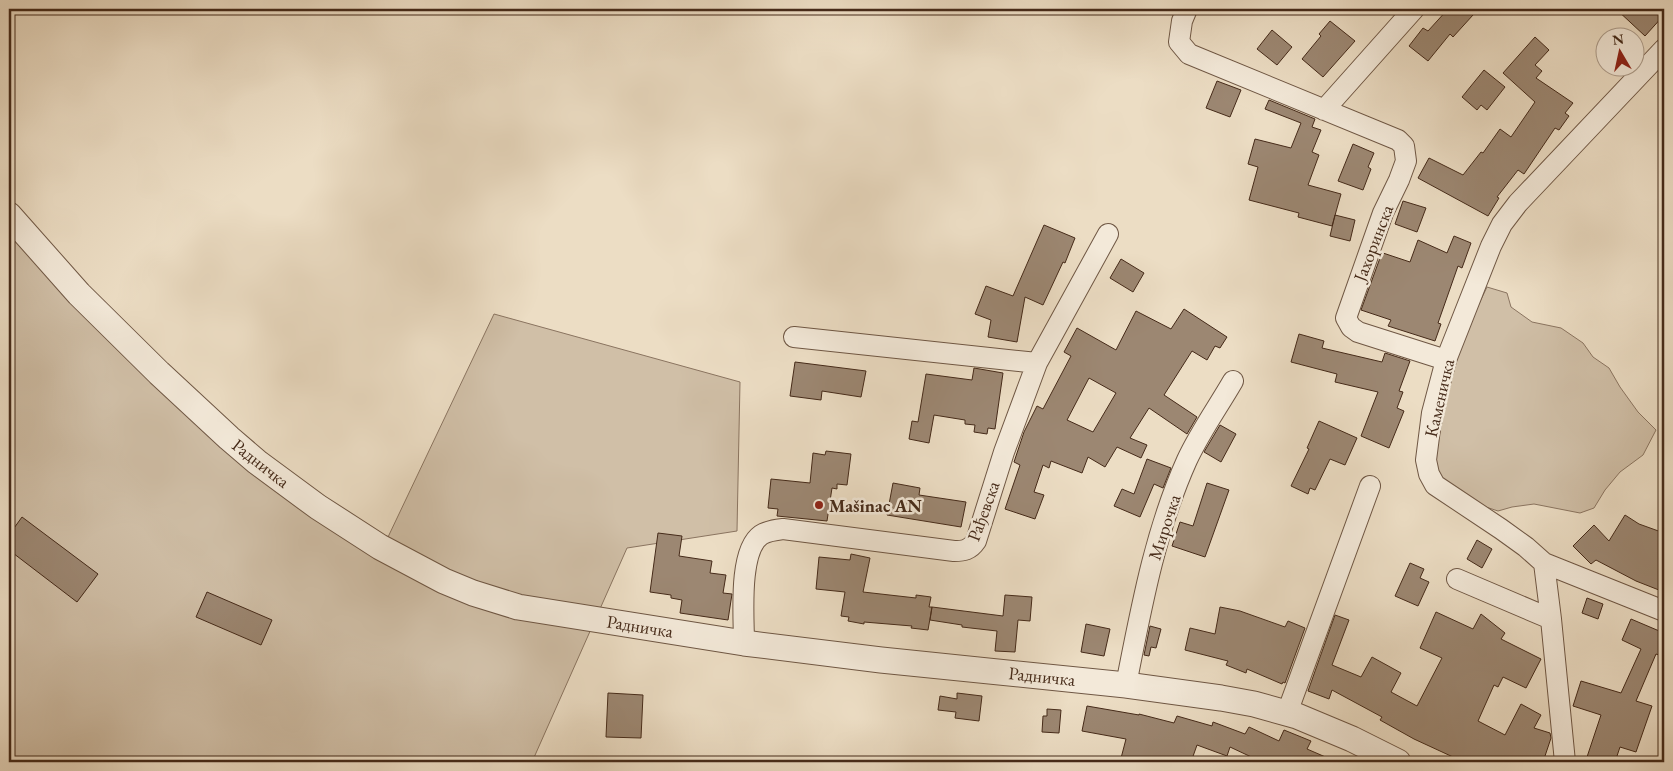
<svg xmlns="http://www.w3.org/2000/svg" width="1673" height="771" font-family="'EB Garamond',serif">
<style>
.green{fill:#d0bfa7;stroke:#8a7460}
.building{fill:#9c8772;stroke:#452a19;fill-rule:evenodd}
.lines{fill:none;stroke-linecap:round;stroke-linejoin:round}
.minor-casing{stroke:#6f5744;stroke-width:22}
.tertiary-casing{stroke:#6f5744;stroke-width:27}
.minor{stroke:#f3e9d9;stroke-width:20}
.tertiary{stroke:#f3e9d9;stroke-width:25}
.poi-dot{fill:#8f2418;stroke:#f3e9d9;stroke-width:2}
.labels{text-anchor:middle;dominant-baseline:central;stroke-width:5;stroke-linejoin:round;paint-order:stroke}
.street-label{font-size:18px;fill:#452a19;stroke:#f3e9d9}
.poi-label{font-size:18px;font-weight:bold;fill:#452a19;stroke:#f3e9d9;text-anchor:start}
</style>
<rect width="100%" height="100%" fill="#ecddc4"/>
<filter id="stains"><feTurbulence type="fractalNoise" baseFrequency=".004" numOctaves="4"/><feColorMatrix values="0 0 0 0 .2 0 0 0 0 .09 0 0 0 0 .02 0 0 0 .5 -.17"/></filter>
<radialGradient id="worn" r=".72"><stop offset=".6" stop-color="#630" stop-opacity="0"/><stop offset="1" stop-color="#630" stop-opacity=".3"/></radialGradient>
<path class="green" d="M9 225 379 556 494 314 740 382 737 531 627 548 532 762H9Z
M1487 287 1507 293 1511 307 1532 322 1561 328 1583 343 1593 357 1609 368 1620 387 1638 412 1656 430 1643 455 1620 472 1605 490 1594 508 1580 513 1534 504 1512 507 1498 511 1480 505 1444 480 1436 471 1434 460 1458 348Z"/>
<path class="building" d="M1448 9H1466L1473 15 1453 37 1450 34 1428 61 1409 46 1423 28 1428 31Z
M1616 9H1664V15L1645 36Z
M1330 21 1355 41 1323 77 1302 59 1321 36 1319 34Z
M1272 30 1292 47 1277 65 1257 49Z
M1535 37 1549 50 1535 65 1542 71 1536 78 1573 103 1565 113 1569 116 1559 130 1555 128 1524 174 1518 170 1497 197 1499 198 1488 216 1418 178 1429 158 1463 175 1481 152 1483 153 1500 129 1511 137 1535 102 1503 73Z
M1484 70 1505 87 1487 110 1481 105 1477 110 1462 97Z
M1217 81 1241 90 1230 117 1206 108Z
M1269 100 1315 119 1312 127 1321 130 1312 152 1319 155 1308 185 1341 194 1332 226 1298 217 1299 213 1249 200 1258 167 1248 164 1255 139 1291 148 1301 123 1265 109Z
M1353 144 1374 153 1368 167 1371 169 1363 190 1338 181Z
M1403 201 1426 208 1417 232 1395 224Z
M1335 215 1355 220 1350 241 1330 236Z
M1044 225 1075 238 1065 263 1063 262 1043 305 1025 297 1017 342 988 337 991 320 975 314 986 286 1013 296Z
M1454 236 1471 243 1462 268 1458 266 1438 323 1441 324 1435 341 1388 326 1391 320 1361 310 1380 258H1382L1383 253 1410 262 1418 240 1447 253Z
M1121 259 1144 273 1133 292 1110 278Z
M1184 309 1227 337 1220 348 1215 346 1207 360 1192 351 1164 395 1197 417 1187 434 1149 408 1130 438 1147 445 1141 458 1117 447 1105 467 1088 457 1082 473 1051 461 1049 468 1043 465 1034 492 1044 495 1035 519 1005 509 1020 465 1014 462 1024 432 1037 406 1043 409 1071 356 1064 352 1077 328 1116 350 1136 311 1171 329ZM1089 378 1116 393 1093 432 1067 420Z
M1299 334 1324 341 1322 348 1382 362 1385 353 1410 361 1399 391 1403 392 1397 408 1404 411 1389 448 1361 436 1378 392 1335 382 1337 374 1291 362Z
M795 362 866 371 861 397 822 391 821 400 790 396Z
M974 368 1003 373 995 429 988 428 987 434 974 432 975 425 965 424V420L934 415 929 443 909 439 912 421 918 422 926 374 972 380Z
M1319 421 1357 438 1345 465 1330 459 1315 490 1310 488 1308 494 1291 486 1309 449 1307 448Z
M1220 425 1236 434 1221 462 1204 452Z
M826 451 851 454 847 485 837 484V489L832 488 827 521 777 516 778 509 768 508 771 479 810 483 813 453 825 455Z
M1147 459 1171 468 1163 488 1154 484 1140 517 1114 506 1122 489 1134 494Z
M893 483 920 488 919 495 966 502 961 527 887 515Z
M1207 483 1229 490 1205 557 1172 546 1180 522 1193 526Z
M1625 515 1639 524 1664 533V592L1636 581 1596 560 1591 564 1573 546 1594 525 1609 541Z
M22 517 98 574 77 602 9 550V535Z
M658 533 682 536 679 556 712 561 710 573 726 575 723 593 732 594 728 620 680 613 682 600 671 598V595L650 592Z
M1477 540 1492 549 1482 568 1467 559Z
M851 554 870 558 863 592 916 598V595L931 597 929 607H932L928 630 911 628 912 626 864 622V624L848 621 849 617 841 616 845 592 816 589 819 557 850 560Z
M1410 563 1424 569 1420 578 1429 582 1418 606 1395 596Z
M207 592 272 620 261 645 196 617Z
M1005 595 1032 597 1030 621 1018 620 1015 652 995 651 997 631 962 627V625L930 620 932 607 1003 616Z
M1587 598 1603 604 1598 619 1582 613Z
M1220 607 1240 611 1285 627 1288 621 1305 628 1285 683 1283 682 1282 684 1247 669 1246 673 1226 665 1228 661 1185 650 1190 628 1215 634Z
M1436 612 1473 629 1481 614 1505 633 1501 639 1541 659 1526 688 1503 677 1498 687 1494 685 1478 721 1505 735 1521 704 1541 715 1534 728 1550 733 1551 738 1543 762H1536L1520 757 1517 762H1450L1453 757 1414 739 1380 720 1382 717 1332 690 1329 699 1308 691 1335 615 1349 620 1332 665 1361 677 1372 657 1401 673 1391 692 1417 706 1442 658 1420 648Z
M1631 619 1664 633V657L1656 654 1636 701 1652 706 1636 752 1620 747 1615 762H1604L1587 757 1601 715 1573 706 1581 681 1621 693 1641 649 1622 640Z
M1086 624 1110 629 1104 656 1081 652Z
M1150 626 1161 629 1156 648 1151 647 1149 656 1144 655Z
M608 693 643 695 641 738 606 737Z
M957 693 982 696 979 721 955 718 956 712 938 710 940 696 957 699Z
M1087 706 1139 715V714L1174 723 1177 716 1212 726 1213 722 1245 734 1249 727 1279 741 1284 730 1311 741 1307 749 1337 762H1262L1230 747 1227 756 1197 745 1191 762H1120L1126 739 1082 731Z
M1047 709 1061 710 1059 733 1042 732 1043 716H1047Z"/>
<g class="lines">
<defs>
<path id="minor" d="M1187 9 1182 21 1179 42 1189 54 1398 140 1404 146 1406 161 1399 180 1383 213 1346 318 1351 327 1358 332 1446 360
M1664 49 1518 203 1502 224 1491 246 1446 360 1432 413 1426 460 1429 474 1435 485 1501 529 1526 547 1544 563 1664 611
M1324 110 1414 9
M794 337 1037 363
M1544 563 1551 619 1565 762
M1457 579 1551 619
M744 643C744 618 738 551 761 535 767 531 775 530 783 529L954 551C964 551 970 550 976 541L1004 452 1037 363 1108 234
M1126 685C1141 609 1155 531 1187 460 1200 432 1218 407 1233 381
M1287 713 1370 486"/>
<path id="tertiary" d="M9 215 79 294 159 373 229 438 257 462 318 507 380 547 444 581 473 593 518 607 744 643 881 660 1126 685 1221 698 1254 704 1297 716 1352 739 1398 762"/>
</defs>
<use href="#minor" class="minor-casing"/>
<use href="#tertiary" class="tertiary-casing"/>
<use href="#minor" class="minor"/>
<use href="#tertiary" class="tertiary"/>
</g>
<circle class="poi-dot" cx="819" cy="505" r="5"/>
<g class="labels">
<g class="street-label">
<text transform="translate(1373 243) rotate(-69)">Јахоринска</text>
<text transform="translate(1439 398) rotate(-77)">Каменичка</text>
<text transform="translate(261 463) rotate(38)">Радничка</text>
<text transform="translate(983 511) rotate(-70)">Рађевска</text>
<text transform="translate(1164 527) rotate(-72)">Мирочка</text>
<text transform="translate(640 626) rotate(9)">Радничка</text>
<text transform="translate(1042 676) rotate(6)">Радничка</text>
</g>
<g class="poi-label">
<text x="829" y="505">Mašinac AN</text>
</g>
</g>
<rect width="1673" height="771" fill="none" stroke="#ecddc4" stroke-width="30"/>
<rect x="10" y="10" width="1653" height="751" fill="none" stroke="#452a19" stroke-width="2.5"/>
<rect x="15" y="15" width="1643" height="741" fill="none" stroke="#452a19"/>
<g transform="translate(1620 52) rotate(351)"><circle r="24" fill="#f3e9d9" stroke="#ad9d8c"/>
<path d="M0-4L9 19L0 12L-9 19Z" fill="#8f2418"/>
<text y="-8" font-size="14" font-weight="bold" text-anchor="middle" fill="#452a19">N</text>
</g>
<rect width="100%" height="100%" filter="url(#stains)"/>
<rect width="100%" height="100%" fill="url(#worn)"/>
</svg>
